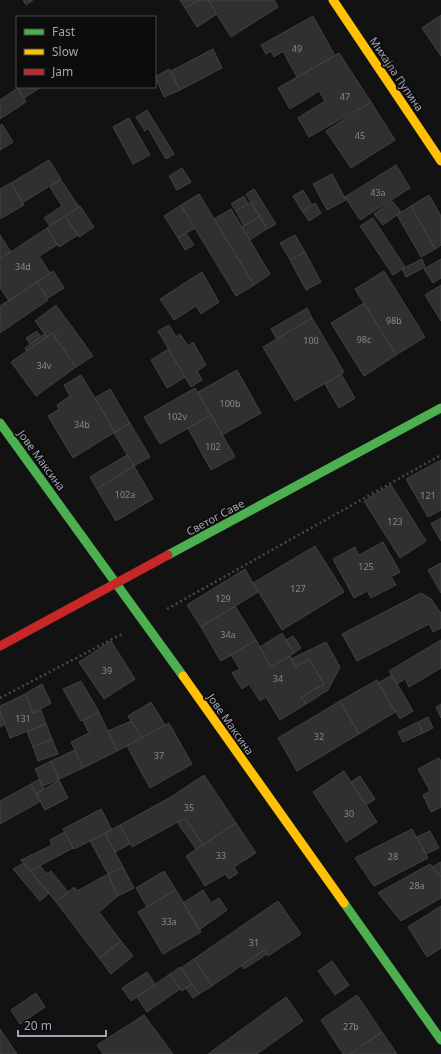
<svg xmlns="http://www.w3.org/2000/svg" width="441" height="1054" font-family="'Noto Sans',sans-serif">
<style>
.building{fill:#303031;stroke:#414146}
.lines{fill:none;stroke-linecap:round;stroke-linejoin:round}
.path{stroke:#48484c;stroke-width:2.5;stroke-dasharray:2 3;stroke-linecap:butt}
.fast{stroke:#4caf50;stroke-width:9}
.slow{stroke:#ffc107;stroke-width:9}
.jam{stroke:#c62828;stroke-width:9}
.labels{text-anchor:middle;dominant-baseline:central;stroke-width:3.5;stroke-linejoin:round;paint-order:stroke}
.number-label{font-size:9px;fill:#878692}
.street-label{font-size:11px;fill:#a4a3b3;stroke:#0d0c0d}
</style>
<rect width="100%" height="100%" fill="#121212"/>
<path class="building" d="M23 0H33L26 5Z
M180 0H199L185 8Z
M199 0H208L217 14 197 27 185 8Z
M208 0H274L278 7 231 37Z
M441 15V56L422 28Z
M313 16 335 56 297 77 283 51 274 57 271 51 266 54 261 45Z
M213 49 222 68 180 90 171 71Z
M339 53 371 102 309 137 298 118 325 101 319 91 290 109 278 88Z
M169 69 180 90 164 97 155 77Z
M22 87H41L24 98 18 90Z
M18 88 26 102 0 119V100Z
M371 102 395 140 351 168 326 131Z
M147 110 174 154 166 159 148 128 145 131 136 117Z
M129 118 150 155 133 164 113 127Z
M2 124 13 142 0 150V126Z
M49 160 61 179 22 203 11 183Z
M396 165 410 188 360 220 345 197Z
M182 168 191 182 177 190 169 176Z
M332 174 346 200 327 210 313 184Z
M61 180 79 207 50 226 44 218 62 206 50 187Z
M11 183 24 205 0 219V189Z
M254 189 276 224 267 229 246 194Z
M303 190 312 205 302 211 293 196Z
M199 194 254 285 236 296 181 205Z
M429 195 441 216V245L435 249 411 206Z
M244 196 248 204 236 211 231 204Z
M392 201 401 212 383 225 374 214Z
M251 202 260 216 244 226 236 211Z
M315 203 321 213 309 221 302 211Z
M181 205 195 228 178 238 164 216Z
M80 206 94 227 79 237 65 216Z
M411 206 435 249 421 257 397 215Z
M231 209 270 274 254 285 214 219Z
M65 216 78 235 59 247 47 228Z
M260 216 267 229 250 240 242 227Z
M373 218 405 267 393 275 360 226Z
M47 228 57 245 39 256 50 273 9 301 0 288V259Z
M186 233 194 245 185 250 178 238Z
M0 235 11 252 0 259Z
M295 235 305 252 290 260 280 243Z
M305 252 321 282 306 290 290 260Z
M422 259 425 267 406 277 402 269Z
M441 259V278L433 283 424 269Z
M53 271 64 288 48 298 37 282Z
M384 271 425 337 396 355 355 289Z
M202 272 219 302 201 314 196 306 174 320 160 299Z
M37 282 48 300 0 333V306Z
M441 285V321L425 295Z
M364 303 396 355 364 376 331 323Z
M56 305 69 323 53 335 52 333 47 337 35 321Z
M307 308 312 318 277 339 271 329Z
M312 318 344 372 295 401 263 347Z
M70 324 93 356 76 367 54 336Z
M169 325 176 337 180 334 188 346 193 342 206 365 197 371 202 380 191 387 158 331Z
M37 331 41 337 30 344 26 338Z
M52 333 76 367 36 396 11 362Z
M44 334 47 337 27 351 25 348Z
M168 349 185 377 167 388 151 360Z
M237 370 261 413 222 435 198 392Z
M341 374 355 398 339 408 325 384Z
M81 375 115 432 73 458 48 416 59 409 57 405 70 396 64 385Z
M195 388 211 415 160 444 144 417Z
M110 389 130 423 115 432 95 398Z
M211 415 235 457 211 470 188 428Z
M130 423 150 457 134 466 114 433Z
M127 455 134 466 97 489 90 477Z
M441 460V510L428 517 406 479Z
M134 466 153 499 116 521 97 489Z
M391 485 426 541 400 558 364 501Z
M441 518V541L431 524Z
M383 542 400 572 391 577 396 585 371 598 367 591 354 598 333 559 355 547 359 555Z
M315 546 344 592 282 630 253 583Z
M441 563V593L428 570Z
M245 569 258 592 201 627 187 605Z
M421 593 431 599 441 613V628L433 632 429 624 357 661 342 634Z
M235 606 256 640 221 661 201 627Z
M282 633 294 653 271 667 260 647Z
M293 636 301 648 294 653 286 640Z
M256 640 271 667 290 656 296 667 309 659 324 684 301 697 306 704 280 720 266 697 260 701 249 684 242 689 232 673 240 669 231 655Z
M441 640V668L409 687 405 679 397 684 389 671Z
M111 641 135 679 104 699 79 662Z
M326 642 340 667 328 690 306 704 301 697 324 684 309 659 296 667 291 659Z
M392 675 413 711 400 719 378 683Z
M377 680 395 712 359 734 340 701Z
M81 681 99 712 81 721 63 689Z
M42 684 51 703 33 713 25 694Z
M25 694 33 713 41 710 46 724 10 738 0 711V706Z
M340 701 359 734 297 771 278 738Z
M151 702 165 725 142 738 128 716Z
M441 704V718L436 707Z
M0 711 5 724 0 727Z
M99 712 117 751 83 768 71 742 89 733 83 720Z
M428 717 433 728 423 733 418 722Z
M131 721 142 738 117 751 108 731Z
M418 722 423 733 403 742 398 732Z
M169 723 192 764 150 788 127 746Z
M46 724 52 739 33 747 27 732Z
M52 739 58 754 38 761 33 747Z
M75 750 83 768 59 779 51 761Z
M439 758 441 761V807L431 812 423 795 430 791 418 769Z
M51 761 59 779 43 786 35 769Z
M344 771 377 822 346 842 313 792Z
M204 775 236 823 203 845 185 818 132 847 120 825 171 797Z
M360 776 375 799 366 805 351 782Z
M39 779 44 789 36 794 31 784Z
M59 780 68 798 45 810 36 794Z
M31 784 41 801 0 824V801Z
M101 809 112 830 74 849 63 829Z
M185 818 203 845 196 849 177 822Z
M236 823 256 853 234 867 238 873 229 879 225 874 205 886 186 856Z
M120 825 130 844 115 852 105 833Z
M412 829 428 858 374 886 355 858Z
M430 831 439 848 426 854 417 837Z
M65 832 73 848 30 871 21 860 52 845 50 840Z
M105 833 123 867 108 874 90 841Z
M441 862V877L432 867Z
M24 863 49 893 40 901 13 869Z
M430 864 441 877V898L401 921 378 893Z
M40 866 47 874 51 871 68 892 56 902 30 871Z
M123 867 134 888 118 896 108 874Z
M164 871 176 890 147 907 136 888Z
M108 874 118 896 99 912 121 941 99 958 56 902 74 887 77 891Z
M176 890 201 932 163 954 138 912Z
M203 890 211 903 219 898 227 910 199 930 183 903Z
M278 901 301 934 268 956 264 950 212 986 194 959Z
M441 906V948L427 957 408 927Z
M121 941 133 956 111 974 99 958Z
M264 950 267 954 244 969 242 965Z
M194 959 212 986 199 994 181 968Z
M332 961 349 985 335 995 318 971Z
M180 967 192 984 182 991 170 974Z
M147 972 155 984 131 1001 122 988Z
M170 974 180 989 147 1012 137 997Z
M192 984 199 994 193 998 186 988Z
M36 993 45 1007 20 1024 11 1010Z
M357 995 382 1032 350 1054H343L321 1020Z
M286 997 303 1021 257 1054H208Z
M144 1015 173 1054H103L97 1045Z
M0 1029 17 1054H0Z
M382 1032 397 1054H350Z"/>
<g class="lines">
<path class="path" d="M167 609 441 455
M0 698 122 634"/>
<path class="fast" d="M0 423 183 676
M168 555 441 408
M344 903 441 1040"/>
<path class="slow" d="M333 0 441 161
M183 676 344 903"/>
<path class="jam" d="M0 646 168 555"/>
</g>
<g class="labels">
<g class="number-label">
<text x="297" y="48">49</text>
<text x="345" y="96">47</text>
<text x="360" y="135">45</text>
<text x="378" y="192">43a</text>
<text x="23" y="266">34d</text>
<text x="394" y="320">98b</text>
<text x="364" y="339">98c</text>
<text x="311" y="340">100</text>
<text x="44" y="365">34v</text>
<text x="230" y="403">100b</text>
<text x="177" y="416">102v</text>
<text x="82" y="424">34b</text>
<text x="213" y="446">102</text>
<text x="125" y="494">102a</text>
<text x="428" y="495">121</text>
<text x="395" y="521">123</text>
<text x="366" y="566">125</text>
<text x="298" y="588">127</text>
<text x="223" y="598">129</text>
<text x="228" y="634">34a</text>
<text x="107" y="670">39</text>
<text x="278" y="678">34</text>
<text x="23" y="718">131</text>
<text x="319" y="736">32</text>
<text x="159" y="755">37</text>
<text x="189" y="807">35</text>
<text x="349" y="813">30</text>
<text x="221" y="855">33</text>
<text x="393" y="856">28</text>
<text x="417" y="885">28a</text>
<text x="169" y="921">33a</text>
<text x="254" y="942">31</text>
<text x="351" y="1026">27b</text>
</g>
<g class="street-label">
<text transform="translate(397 74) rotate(56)">Михајла Пупина</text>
<text transform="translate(42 460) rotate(54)">Јове Максина</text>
<text transform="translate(215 517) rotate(-28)">Светог Саве</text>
<text transform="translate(231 724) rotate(55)">Јове Максина</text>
</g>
</g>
<rect x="16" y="16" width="140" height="72" fill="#0d0c0d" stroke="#49484f"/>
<rect x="24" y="29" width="20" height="6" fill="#4caf50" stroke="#49484f"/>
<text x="52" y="36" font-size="12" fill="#a4a3b3">Fast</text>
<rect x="24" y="49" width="20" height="6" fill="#ffc107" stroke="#49484f"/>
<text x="52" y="56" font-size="12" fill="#a4a3b3">Slow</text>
<rect x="24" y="69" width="20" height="6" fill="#c62828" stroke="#49484f"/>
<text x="52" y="76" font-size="12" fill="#a4a3b3">Jam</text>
<path d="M18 1030v6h88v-6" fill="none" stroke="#a4a3b3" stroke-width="2"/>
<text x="24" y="1030" font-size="12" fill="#a4a3b3" stroke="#0d0c0d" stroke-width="3" paint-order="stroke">20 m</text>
</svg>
